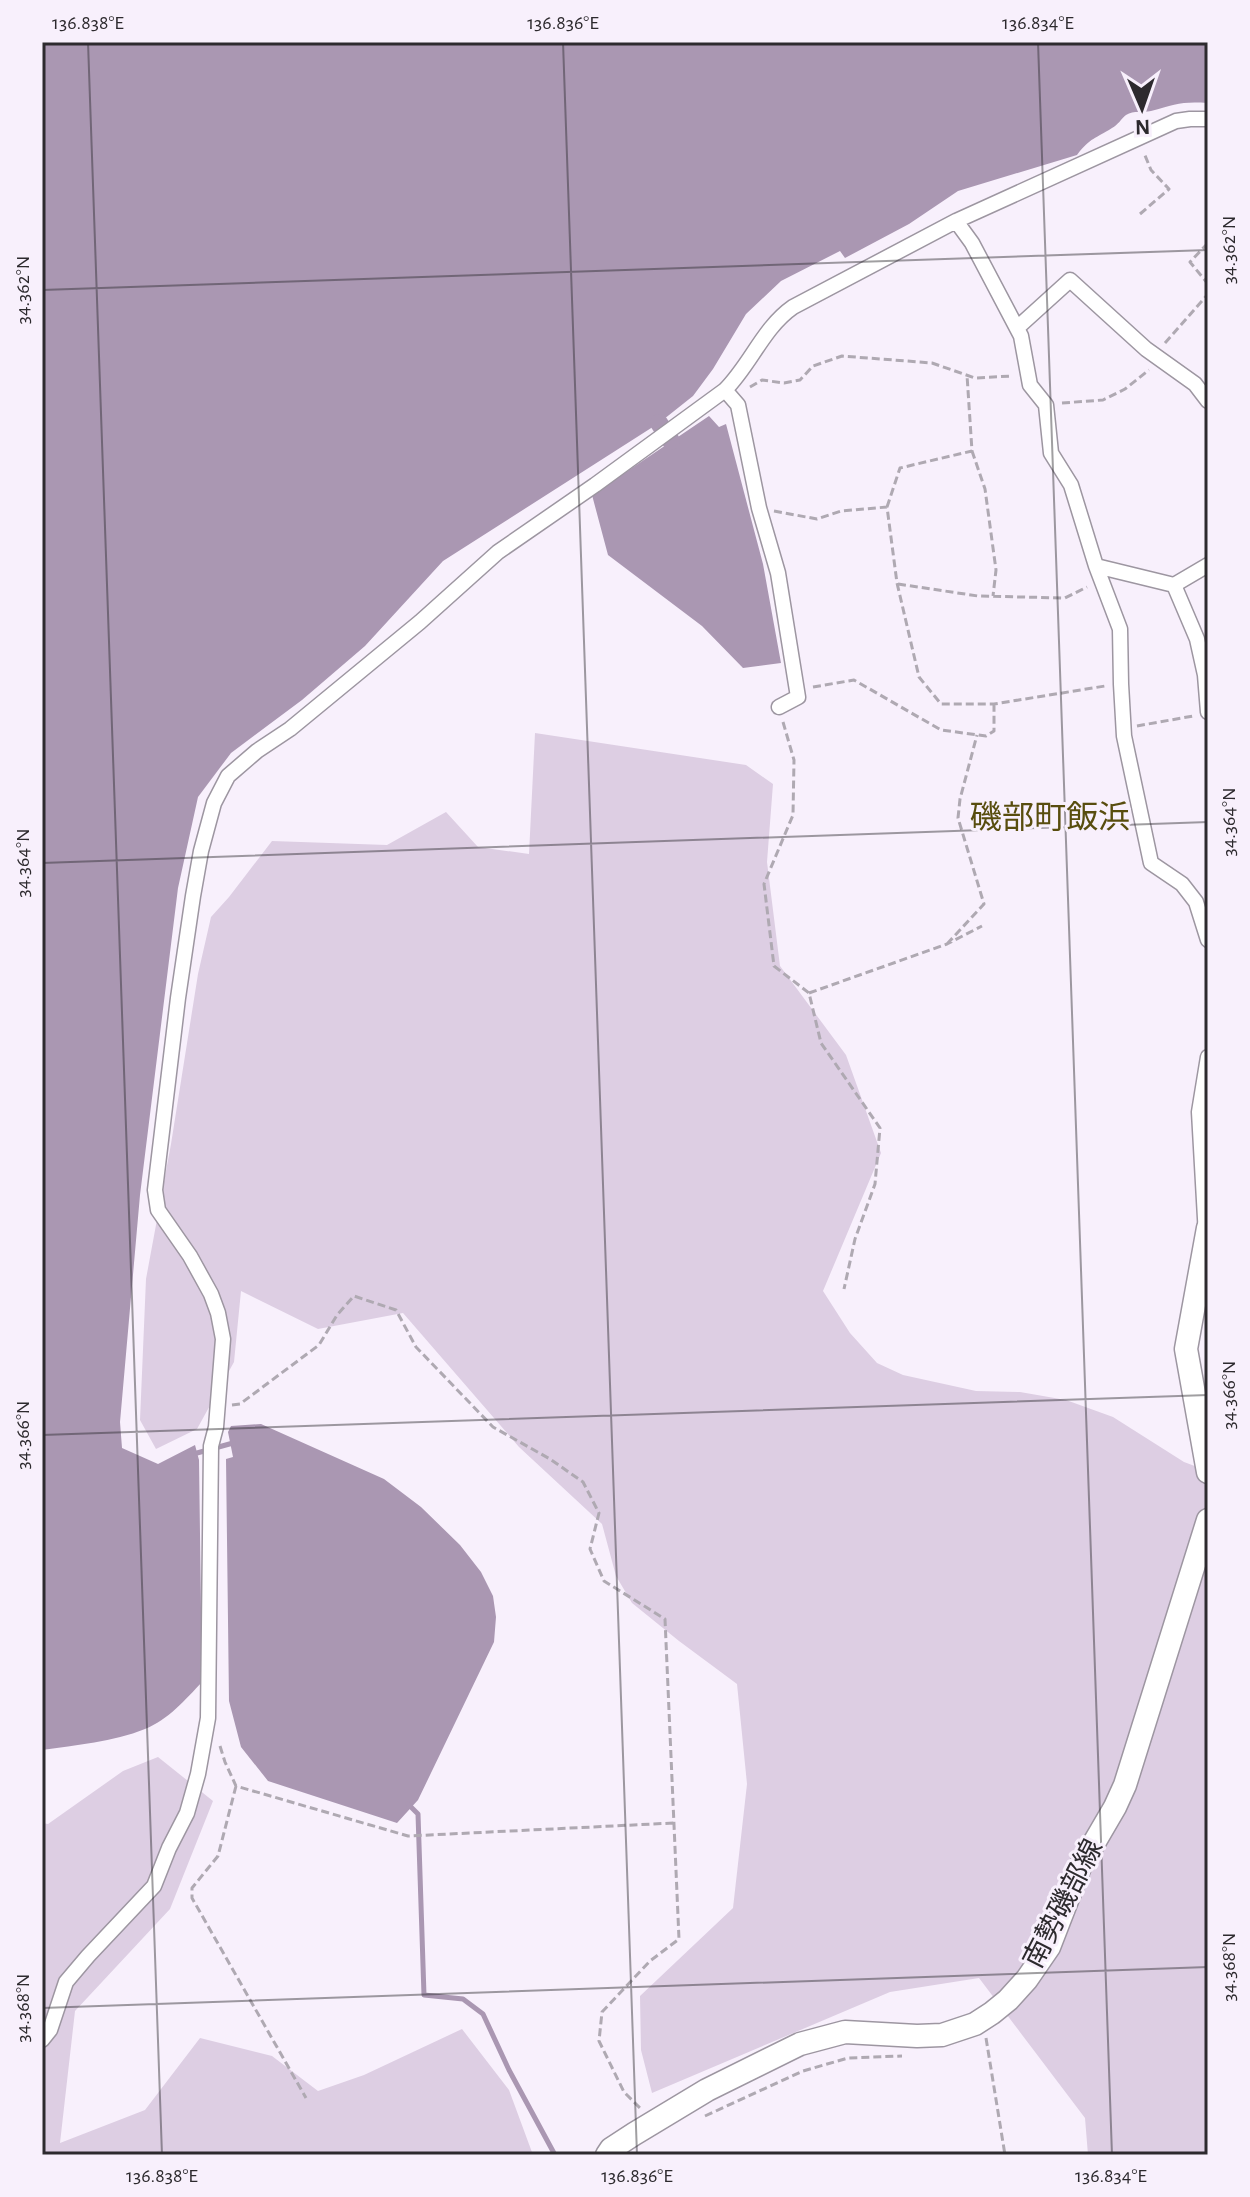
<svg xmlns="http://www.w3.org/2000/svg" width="1250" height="2197" font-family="'Alegreya Sans','Noto Sans JP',sans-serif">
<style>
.green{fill:#ddcee3}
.water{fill:#aa97b2}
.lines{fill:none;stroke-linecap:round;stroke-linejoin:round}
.stream{stroke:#aa97b2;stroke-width:5}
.canal{stroke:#aa97b2;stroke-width:18}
.minor-casing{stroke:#9d96a1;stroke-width:17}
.primary-casing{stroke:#9d96a1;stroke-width:25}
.path{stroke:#afa9b2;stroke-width:3;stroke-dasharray:8 4;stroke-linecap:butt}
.minor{stroke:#fff;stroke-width:14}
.primary{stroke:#fff;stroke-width:22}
.ticks{fill:none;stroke:#2d2a2e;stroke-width:2;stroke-opacity:0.45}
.labels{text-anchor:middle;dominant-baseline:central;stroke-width:6;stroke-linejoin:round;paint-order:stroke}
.street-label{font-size:28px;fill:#2d2a2e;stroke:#f8f0fc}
.quarter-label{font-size:32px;fill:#584d0e;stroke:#f8f0fc}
.neatline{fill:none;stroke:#2d2a2e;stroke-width:3}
.ticks-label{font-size:20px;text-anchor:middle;fill:#2d2a2e}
</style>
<rect width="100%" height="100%" fill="#f8f0fc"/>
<path class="green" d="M535 733 746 765 773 784 767 862 780 966 846 1055 881 1153 823 1291 850 1333 877 1363 903 1375 976 1391 1020 1392 1066 1400 1113 1417 1184 1462 1208 1471V2155H1088L1085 2118 979 1978 890 1992 652 2093 641 2050 640 1996 733 1908 747 1784 737 1684 679 1641 632 1603 616 1576 602 1524 519 1447 403 1313 318 1329 241 1291 234 1362 197 1429 156 1449 140 1420 146 1279 171 1144 198 974 211 917 229 897 272 841 387 845 446 812 478 847 529 854Z
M158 1757 213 1801 170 1909 75 2011 60 2143 145 2110 200 2038 272 2056 318 2091 364 2075 462 2029 509 2090 533 2155H42V1823L48 1824 123 1771Z"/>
<path class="water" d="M42 42H1208V103C1183 101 1175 104 1151 111 1143 113 1134 110 1126 115 1121 119 1118 125 1112 128 1095 139 1091 137 1077 155L958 191 909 224 845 258 840 251 781 281 746 314 713 369 693 396 659 423 443 561 365 646 302 700 231 753 198 797 178 888 140 1195 120 1422 122 1448 158 1464 195 1445 199 1460 202 1682C186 1699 168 1720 145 1729 113 1742 76 1745 42 1750Z
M709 416 719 427 726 424 763 564 781 663 743 668 702 626 608 555 592 495Z
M261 1424 384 1479 421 1507 460 1545 481 1572 493 1596 496 1617 494 1642 418 1800 397 1823 268 1781 241 1747 229 1701 226 1459 233 1457 228 1432 231 1426Z"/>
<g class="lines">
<path class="stream" d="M197 1453 233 1443
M408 1804 418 1814 424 1995 463 1999 483 2014 509 2070 555 2155"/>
<path class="canal" d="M659 423 671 441"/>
<defs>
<path id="minor" d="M956 221 972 243 1021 336 1030 385 1046 405 1051 453 1071 485 1096 566 1120 629 1121 684 1124 736 1151 863 1182 884 1196 902 1208 940
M1017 328 1070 280 1146 349 1195 384 1208 401
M725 390 738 405 759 508 778 573 798 697 779 707
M1096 566 1174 585 1208 565
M1174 585 1197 639 1205 675 1208 712
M1206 1236 1199 1112 1208 1057
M42 2040 50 2030 66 1982 88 1956 154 1886 169 1848 187 1813 198 1774 208 1718 211 1446 216 1427 223 1339 218 1313 211 1294 190 1256 158 1210 155 1190 178 998 193 896 201 851 214 803 228 776 257 751 290 729 420 622 498 552 595 485 725 390C751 364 763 328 793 307L956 221 1176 121 1190 119H1208"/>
<path id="primary" d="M1208 1228 1186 1349 1208 1472
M607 2155 611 2149 634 2134 707 2090 800 2044 845 2032 917 2036 942 2035 975 2024 992 2013 1008 2000 1027 1979 1049 1947 1080 1867 1115 1807 1125 1785 1208 1520"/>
</defs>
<use href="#minor" class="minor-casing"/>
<use href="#primary" class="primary-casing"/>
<path class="path" d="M1140 214 1169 189 1151 170 1144 153
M1208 243 1190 262 1208 284
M1165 343 1208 294
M750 387 762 380 784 383 800 380 813 366 842 356 932 363 975 378 1012 376
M1062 403 1103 400 1125 389 1149 370
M972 451 985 489 996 570 993 596
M887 507 900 468 972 451 967 375
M774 511 817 519 841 511 887 507 897 583 919 677 941 704H994L1105 686
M898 584 978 596 1065 598 1087 587
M813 687 854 680 941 730 986 736 994 731V704
M783 722 794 760 793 815 764 884 774 966 809 993 821 1043 880 1128 875 1184 855 1239 844 1289
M1137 726 1193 716
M947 944 984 904 958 818 960 799 977 735
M809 993 947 944 982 926
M232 1405 240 1404 319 1345 337 1315 354 1296 396 1310 416 1347 493 1427 550 1459 583 1482 599 1513 590 1549 604 1581 665 1619 679 1939 650 1961 602 2012 599 2041 624 2092 641 2109
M220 1746 225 1762 236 1786 408 1836 674 1823
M236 1786 218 1856 192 1888V1898L306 2098
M986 2038 1005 2155
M705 2116 803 2071 848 2058 902 2056"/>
<use href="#minor" class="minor"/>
<use href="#primary" class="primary"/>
</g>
<path class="ticks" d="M88 42 162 2155M563 42 637 2155M1038 42 1112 2155M42 290 1208 250M42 863 1208 822M42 1435 1208 1395M42 2008 1208 1967"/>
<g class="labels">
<g class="street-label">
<text transform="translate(1064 1904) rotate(-63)">南勢磯部線</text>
</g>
<g class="quarter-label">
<text x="1050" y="818">磯部町飯浜</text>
</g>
</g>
<rect width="1250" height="2197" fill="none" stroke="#f8f0fc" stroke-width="88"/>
<g transform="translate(1142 108) rotate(178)" stroke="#f8f0fc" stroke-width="6" paint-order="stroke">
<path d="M0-6L14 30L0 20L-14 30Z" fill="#2d2a2e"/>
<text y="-12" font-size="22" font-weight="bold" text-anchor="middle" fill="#2d2a2e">N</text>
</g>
<rect x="44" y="44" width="1162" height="2109" class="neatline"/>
<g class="ticks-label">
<text x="88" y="29">136.838°E</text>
<text x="563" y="29">136.836°E</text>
<text x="1038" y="29">136.834°E</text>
<text transform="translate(1228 250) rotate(-90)" y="7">34.362°N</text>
<text transform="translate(22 290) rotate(-90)" y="7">34.362°N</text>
<text transform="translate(1228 822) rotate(-90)" y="7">34.364°N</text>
<text transform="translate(22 863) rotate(-90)" y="7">34.364°N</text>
<text transform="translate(1228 1395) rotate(-90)" y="7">34.366°N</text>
<text transform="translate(22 1435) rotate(-90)" y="7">34.366°N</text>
<text transform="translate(1228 1967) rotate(-90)" y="7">34.368°N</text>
<text transform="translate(22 2008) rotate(-90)" y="7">34.368°N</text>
<text x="162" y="2182">136.838°E</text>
<text x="637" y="2182">136.836°E</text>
<text x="1111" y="2182">136.834°E</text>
</g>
</svg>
